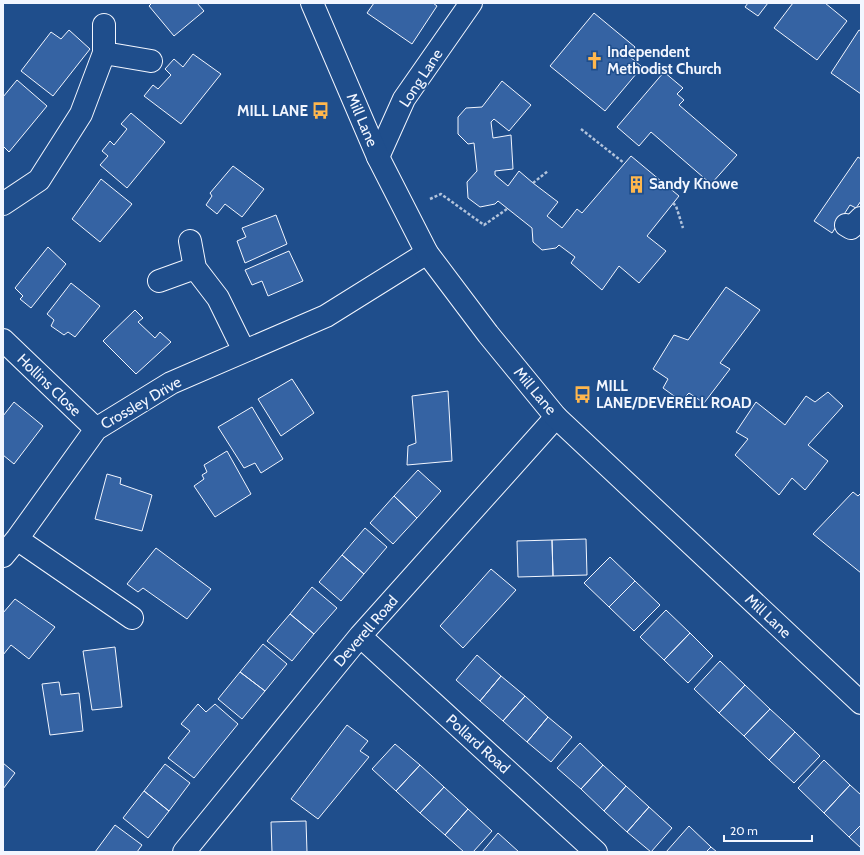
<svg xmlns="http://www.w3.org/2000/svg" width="864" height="855" font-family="Cabin,sans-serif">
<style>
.building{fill:#3563a3;stroke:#f2f6ff}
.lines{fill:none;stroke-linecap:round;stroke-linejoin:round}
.street-casing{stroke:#f2f6ff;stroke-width:24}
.secondary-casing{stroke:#f2f6ff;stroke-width:24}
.path{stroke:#b3c4dc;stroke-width:2.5;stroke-dasharray:3 2;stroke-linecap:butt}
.street{stroke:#1f4e8c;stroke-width:22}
.secondary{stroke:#1f4e8c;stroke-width:22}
.labels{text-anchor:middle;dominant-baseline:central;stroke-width:3;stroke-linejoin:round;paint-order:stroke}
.poi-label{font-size:15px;font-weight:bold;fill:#f2f6ff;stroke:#1f4e8c;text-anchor:start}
.street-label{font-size:15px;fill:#f2f6ff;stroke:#1f4e8c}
</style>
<rect width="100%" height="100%" fill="#1f4e8c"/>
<path class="building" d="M152 3H197L204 11 174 36 149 6Z
M374 3H433L437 6 412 44 367 13Z
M748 3H768L758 16 745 7Z
M793 3H825L847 21 817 60 774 28Z
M594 13 635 47 629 56 642 67 605 111 550 66Z
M69 30 90 49 53 96 21 71 51 32 61 39Z
M859 30 861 31V94L831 73Z
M193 54 221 74 181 124 144 96 153 85 158 89 171 75 165 69 174 59 183 67Z
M664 72 683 88 677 94 684 100 679 105 737 155 711 184 651 132 639 146 617 127Z
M17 80 47 106 9 152 3 146V97Z
M502 81 531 105 509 131 494 119 491 122 493 138 511 135 513 169 495 171V175L508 186 519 171 533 183 558 202 547 216 562 228 577 209 582 213 631 156 679 196 647 236 666 251 639 283 619 266 602 290 571 263 575 257 559 245 556 248 542 250 533 242 532 228 498 201 495 204 480 207 468 198 467 182 477 171 474 143 468 144 458 134V117L466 108 482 107Z
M131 113 165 142 127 188 100 165 108 156 102 151 110 141 114 145 127 129 121 124Z
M858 157 861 159V201L856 208 850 205 832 233 814 221Z
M233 166 264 189 242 217 225 204 217 214 206 205 212 196 210 193Z
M101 179 132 204 100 242 72 219Z
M276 215 287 244 245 263 237 241 246 237 242 228Z
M48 247 66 264 31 308 20 299 23 296 15 288Z
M289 251 303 281 268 296 262 281 252 285 245 270Z
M71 283 100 306 75 337 68 332 64 335 51 326 54 320 47 314Z
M726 287 760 310 720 363 730 369 704 403 689 393 681 401 663 388 668 379 653 369 674 335 688 340Z
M135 310 143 318 138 322 155 338 160 332 171 342 136 374 103 341Z
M292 379 314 413 281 436 258 399Z
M448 391 452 461 407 465 408 446 416 443 412 396Z
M828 392 843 406 808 445 828 461 805 490 792 478 779 495 735 455 748 439 736 432 756 402 785 425 806 396 815 402Z
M14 402 43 426 14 464 3 455V416Z
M252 407 283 459 261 473 255 463 244 468 218 427Z
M227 451 251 494 215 517 194 486 204 479 202 475 207 472 204 465Z
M418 470 441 491 417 518 394 496Z
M107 474 121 478 120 484 152 495 142 531 95 519Z
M853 492 858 496 861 493V573L813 534Z
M394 496 417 518 393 544 370 523Z
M365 528 387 547 364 574 342 555Z
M586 539 587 575 553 576 552 540Z
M552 540 553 576 518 577 517 541Z
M156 548 211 589 187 619 143 588 138 592 127 584Z
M342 555 364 574 341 601 319 582Z
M610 557 635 581 609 607 584 583Z
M491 569 516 590 463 648 440 626Z
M635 581 660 605 634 631 609 607Z
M312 587 337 608 314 634 290 614Z
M15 599 55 627 29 659 11 645 3 655V613Z
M666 610 690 633 664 660 640 637Z
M290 614 314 634 292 661 267 641Z
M690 633 713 656 688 683 664 660Z
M263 644 287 664 265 691 240 672Z
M115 647 122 707 92 710 83 651Z
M477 655 501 676 480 701 456 680Z
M720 661 745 685 719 713 694 689Z
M240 672 265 691 242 719 218 699Z
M501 676 525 696 503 721 480 701Z
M59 682 61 695 79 693 83 731 50 735 42 684Z
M745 685 770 709 744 736 719 713Z
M525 696 548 717 527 742 503 721Z
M198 704 206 712 215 704 238 724 194 778 168 758 190 731 181 724Z
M770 709 795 732 769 760 744 736Z
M548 717 572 737 551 762 527 742Z
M347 725 368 741 360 751 369 757 318 819 291 799Z
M795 732 820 756 794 783 769 760Z
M580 743 603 765 581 789 557 768Z
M395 744 420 765 396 791 372 769Z
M824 760 850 785 824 813 798 788Z
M3 763 15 773 3 789Z
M165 764 190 783 169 811 144 791Z
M420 765 444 787 420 813 396 791Z
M603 765 626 786 604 811 581 789Z
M850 785 861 795V825L849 837 824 813Z
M626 786 649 807 627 832 604 811Z
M444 787 468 809 445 835 420 813Z
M144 791 169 811 148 838 123 818Z
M649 807 672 828 651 852 627 832Z
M468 809 492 831 473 852H464L445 835Z
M306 821 307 852H272L271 822Z
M115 825 142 845 137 852H95Z
M861 825V848L849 837Z
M689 826 711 847 706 852H666Z
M498 833 519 852H482Z
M711 847 717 852H706Z"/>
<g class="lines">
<defs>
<path id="street" d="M104 53 151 61
M378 157 404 99 471 3
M3 204 39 180 81 114 104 53V25
M846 225 851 228 861 218
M190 241 195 268
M159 281 195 268 218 298 244 351
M3 340 96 429
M17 539 132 618
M3 556 17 539 96 429 171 383 326 316 427 253
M360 636 596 852
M184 852 360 636 556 417"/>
<path id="secondary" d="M312 3 378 157 427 253 488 334 556 417 861 703"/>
</defs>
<use href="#street" class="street-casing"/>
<use href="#secondary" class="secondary-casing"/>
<path class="path" d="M581 129 624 163
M533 183 548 171
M430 199 441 194 484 225 507 209
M673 203 676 206 683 228"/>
<use href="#street" class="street"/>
<use href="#secondary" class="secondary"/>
</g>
<defs>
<symbol id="church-bare" viewBox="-9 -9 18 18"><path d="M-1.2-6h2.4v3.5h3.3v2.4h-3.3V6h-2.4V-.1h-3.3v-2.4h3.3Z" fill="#ffb74d" stroke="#1f4e8c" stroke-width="2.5" paint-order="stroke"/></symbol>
<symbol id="bus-bare" viewBox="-9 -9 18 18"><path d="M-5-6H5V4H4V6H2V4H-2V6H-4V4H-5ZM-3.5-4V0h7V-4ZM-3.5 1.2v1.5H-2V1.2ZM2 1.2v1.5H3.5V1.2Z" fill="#ffb74d" stroke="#1f4e8c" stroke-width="2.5" paint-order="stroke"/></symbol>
<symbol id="building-bare" viewBox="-9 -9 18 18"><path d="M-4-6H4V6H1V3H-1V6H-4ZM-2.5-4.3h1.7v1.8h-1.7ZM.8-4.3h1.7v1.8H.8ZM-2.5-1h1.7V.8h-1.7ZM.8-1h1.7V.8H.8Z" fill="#ffb74d" stroke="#1f4e8c" stroke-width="2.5" paint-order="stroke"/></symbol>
</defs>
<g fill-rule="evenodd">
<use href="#church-bare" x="582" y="48" width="25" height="25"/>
<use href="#bus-bare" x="308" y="98" width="25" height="25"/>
<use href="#building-bare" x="624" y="172" width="25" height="25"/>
<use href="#bus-bare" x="570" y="382" width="25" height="25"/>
</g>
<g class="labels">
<g class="poi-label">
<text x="607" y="52">Independent<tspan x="607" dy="17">Methodist Church</tspan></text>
<text x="308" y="111" text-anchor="end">MILL LANE</text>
<text x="649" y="184">Sandy Knowe</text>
<text x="596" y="386">MILL<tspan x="596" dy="17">LANE/DEVERELL ROAD</tspan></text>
</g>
<g class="street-label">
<text transform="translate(421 78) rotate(-57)">Long Lane</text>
<text transform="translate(362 120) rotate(67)">Mill Lane</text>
<text transform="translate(49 385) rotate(44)">Hollins Close</text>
<text transform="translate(535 391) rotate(50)">Mill Lane</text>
<text transform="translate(141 403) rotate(-30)">Crossley Drive</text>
<text transform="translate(768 616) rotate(43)">Mill Lane</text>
<text transform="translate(366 631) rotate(-49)">Deverell Road</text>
<text transform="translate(478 744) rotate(42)">Pollard Road</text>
</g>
</g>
<rect width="864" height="855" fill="none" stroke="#f2f6ff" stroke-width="8"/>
<path d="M724 835v6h88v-6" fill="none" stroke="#f2f6ff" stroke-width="2"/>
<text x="730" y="835" font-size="12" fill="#f2f6ff" stroke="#1f4e8c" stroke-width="3" paint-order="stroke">20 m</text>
</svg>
